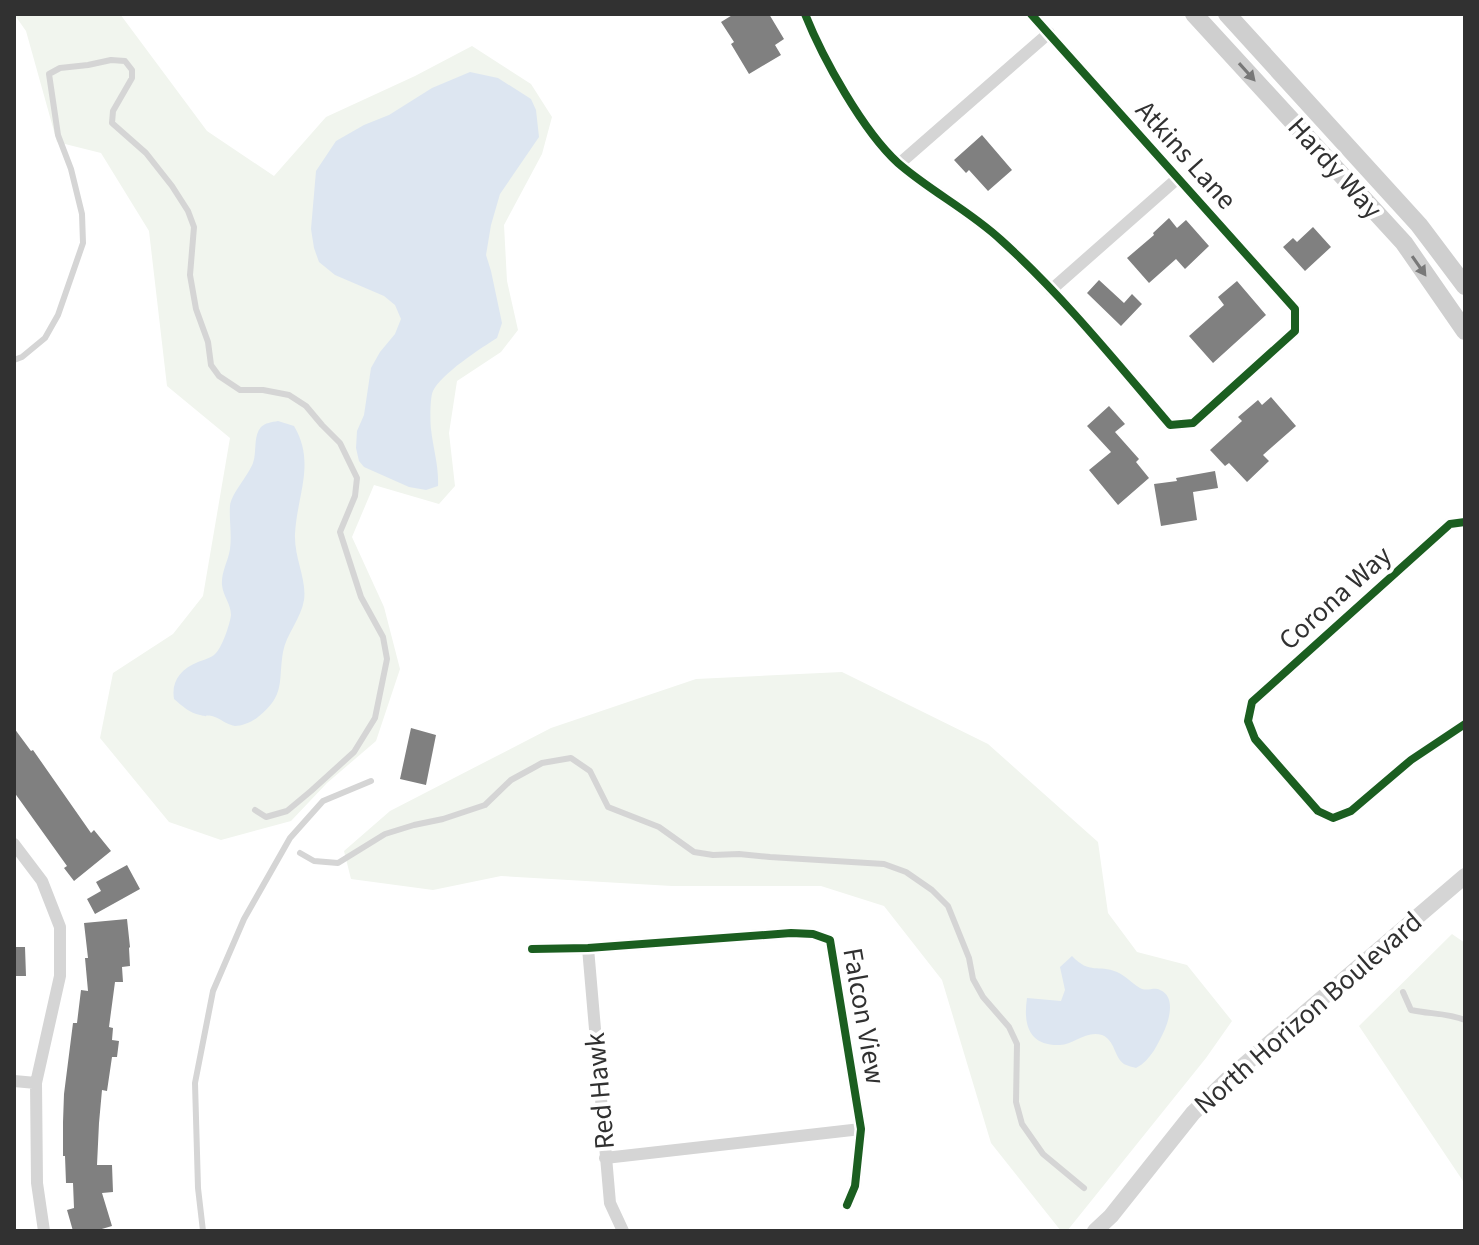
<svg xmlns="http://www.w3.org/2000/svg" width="1479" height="1245" font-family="'Source Sans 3',sans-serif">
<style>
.green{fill:#f1f5ee}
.water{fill:#dde6f1}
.building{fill:#808080}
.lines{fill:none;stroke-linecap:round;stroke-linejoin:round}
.service{stroke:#d5d5d5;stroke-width:6}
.minor{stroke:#d5d5d5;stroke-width:12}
.tertiary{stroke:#d5d5d5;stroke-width:16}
.secondary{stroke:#cfcfcf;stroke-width:18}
.cycleway-casing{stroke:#fff;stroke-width:13}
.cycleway{stroke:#1b5e20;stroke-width:8}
.oneway{fill:#787878}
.labels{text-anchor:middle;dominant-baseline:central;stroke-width:8;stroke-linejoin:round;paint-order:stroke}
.street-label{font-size:28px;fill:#313131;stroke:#fff}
</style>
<rect width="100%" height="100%" fill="#fff"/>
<path class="green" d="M14 14H120L207 131 274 176 326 117 415 76 472 46 531 84 552 117 542 154 504 225 507 281 518 330 501 352 457 381 449 433 455 486 439 504 374 485 352 537 384 607 400 669 376 741 327 783 291 821 221 840 169 822 100 738 113 673 173 634 203 596 230 438 167 386 149 231 101 153 57 142 26 31Z
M842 672 988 744 1098 842 1108 913 1137 952 1187 965 1232 1021 1206 1058 1067 1231H1061L991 1143 942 980 884 906 821 886H672L501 876 433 890 351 879 344 851 390 811 551 728 696 679Z
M1452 934 1465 943V1184L1359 1026Z"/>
<path class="water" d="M470 72 498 78 531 99 536 110 539 137 500 194 491 225 486 255 491 271 502 323 497 338C481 348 441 374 433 391 430 397 430 421 431 429 433 448 439 466 438 486L426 490 409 487 364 467 359 461 356 448 357 431 364 415 371 368 380 352 395 334 401 319 395 305 384 296 335 275 319 262 314 248 311 229 316 171 336 141 364 125 389 115 432 88Z
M278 421 294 426C316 463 297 495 295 534 294 558 307 579 304 600 301 619 286 634 283 652 278 681 286 695 258 717 252 722 242 726 235 726 227 725 220 718 212 716 201 714 211 718 200 715 190 713 182 706 174 699 171 681 181 669 198 662 203 660 211 658 215 654 222 648 230 624 231 615 231 604 223 596 222 585 221 572 228 562 230 549 232 535 229 520 230 506 231 494 248 476 253 463 257 452 253 436 261 427 265 423 272 422 278 421Z
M1072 956C1090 975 1098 964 1117 972 1126 976 1136 987 1142 989 1149 991 1154 987 1160 990 1175 996 1170 1017 1165 1029 1158 1044 1151 1060 1136 1068 1136 1068 1125 1065 1124 1064 1114 1057 1115 1040 1102 1035 1086 1030 1073 1045 1060 1045 1029 1046 1023 1025 1027 998L1061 1001 1065 990 1060 967Z"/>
<path class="building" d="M734 14H769L784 39 775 45 781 55 749 74 731 44 734 42 721 22Z
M982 135 1012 170 988 191 969 170 966 173 954 160Z
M1169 218 1177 228 1186 220 1209 246 1185 269 1176 259 1149 283 1127 258 1154 235 1153 233Z
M1313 227 1331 247 1305 271 1283 247 1293 238 1297 242Z
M1099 280 1124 303 1132 294 1142 304 1121 326 1087 293Z
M1237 281 1266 315 1213 363 1189 336 1224 305 1218 297Z
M1271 397 1296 426 1263 455 1269 461 1247 482 1229 463 1225 466 1210 450 1242 421 1238 417 1258 400 1262 405Z
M1109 406 1125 424 1115 432 1139 459 1136 462 1149 478 1118 505 1089 470 1111 452 1087 426Z
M1215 471 1218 488 1193 492 1197 520 1161 526 1154 484 1177 481 1176 478Z
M14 728 31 751 33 750 91 833 94 830 111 851 74 881 64 868 67 866 14 792Z
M411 728 436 735 426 785 400 779Z
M127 865 140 889 95 914 87 899 101 891 96 882Z
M127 919 130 947 129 948 130 966 122 967 123 982H115L109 1027 113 1028 112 1040 119 1041 117 1057H112L107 1091 102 1090 99 1123 97 1165H112L113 1192 102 1193 112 1226 95 1231H73L67 1210 74 1208 73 1183H66L65 1156H63V1122L64 1094 73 1023H77L81 990 88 991 85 958H88L84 923Z
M14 947H25L26 976H14Z"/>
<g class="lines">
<path class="service" d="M14 360 22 357 45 338 58 315 83 243 82 214 71 169 58 135 49 74 60 68 88 65 111 60 125 61 132 70V78L113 111 112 123 146 153 172 186 188 211 194 227 190 275 196 309 208 342 211 365 219 376 240 390H263L289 395 306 406 322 425 340 443 357 478 355 496 340 532 361 597 383 637 387 659 375 718 354 752 311 791 287 811 266 817 255 810
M300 853 314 861 338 863 385 834 414 825 443 819 485 805 511 780 542 763 571 758 590 771 608 807 659 827 694 852 713 855 739 854 770 857 884 864 906 872 932 890 948 906 969 958 973 979 983 997 1009 1027 1017 1044 1016 1102 1022 1124 1043 1154 1084 1188
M1403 992 1411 1010C1429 1014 1448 1013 1465 1020
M203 1231 198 1188 195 1083 213 991 244 919 290 838 323 801 371 781"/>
<path class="minor" d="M805 14C823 59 863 131 898 163 930 191 970 211 1001 240 1063 296 1116 362 1170 425L1193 423 1295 331V309L1031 14
M899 164 1049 33
M1051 290 1178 178
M1465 522 1450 524 1252 702 1248 721 1255 739 1318 811 1333 818 1351 811 1411 760 1465 724
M14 844 42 881 60 927V976L36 1083 37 1183 44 1231
M588 948 610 1203 623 1231
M532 949 588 948 791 933 813 934 830 940 861 1129 855 1186 847 1205
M14 1081 36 1083
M605 1158 861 1129"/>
<path class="tertiary" d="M1095 1231 1111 1216 1193 1113 1230 1077 1465 876"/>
<path class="secondary" d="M1194 14 1404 243 1465 331
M1227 14 1419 225 1465 286"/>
<defs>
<path id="cycleway" d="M805 14C823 59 863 131 898 163 930 191 970 211 1001 240 1063 296 1116 362 1170 425L1193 423 1295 331V309L1031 14
M1465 522 1450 524 1252 702 1248 721 1255 739 1318 811 1333 818 1351 811 1411 760 1465 724
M532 949 588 948 791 933 813 934 830 940 861 1129 855 1186 847 1205"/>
</defs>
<use href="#cycleway" class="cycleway-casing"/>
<use href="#cycleway" class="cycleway"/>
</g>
<defs><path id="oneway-solid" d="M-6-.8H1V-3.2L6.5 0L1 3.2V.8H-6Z" transform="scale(2)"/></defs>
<g class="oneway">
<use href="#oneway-solid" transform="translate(1247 72) rotate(48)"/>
<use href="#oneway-solid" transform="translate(1419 266) rotate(55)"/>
</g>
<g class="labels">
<g class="street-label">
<text transform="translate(1186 155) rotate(48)">Atkins Lane</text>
<text transform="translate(1335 168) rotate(48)">Hardy Way</text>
<text transform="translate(1335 598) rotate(-42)">Corona Way</text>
<text transform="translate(1308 1013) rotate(-41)">North Horizon Boulevard</text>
<text transform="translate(864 1016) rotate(80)">Falcon View</text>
<text transform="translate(600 1091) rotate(-95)">Red Hawk</text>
</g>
</g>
<rect width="1479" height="1245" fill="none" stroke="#313131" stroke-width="32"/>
</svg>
